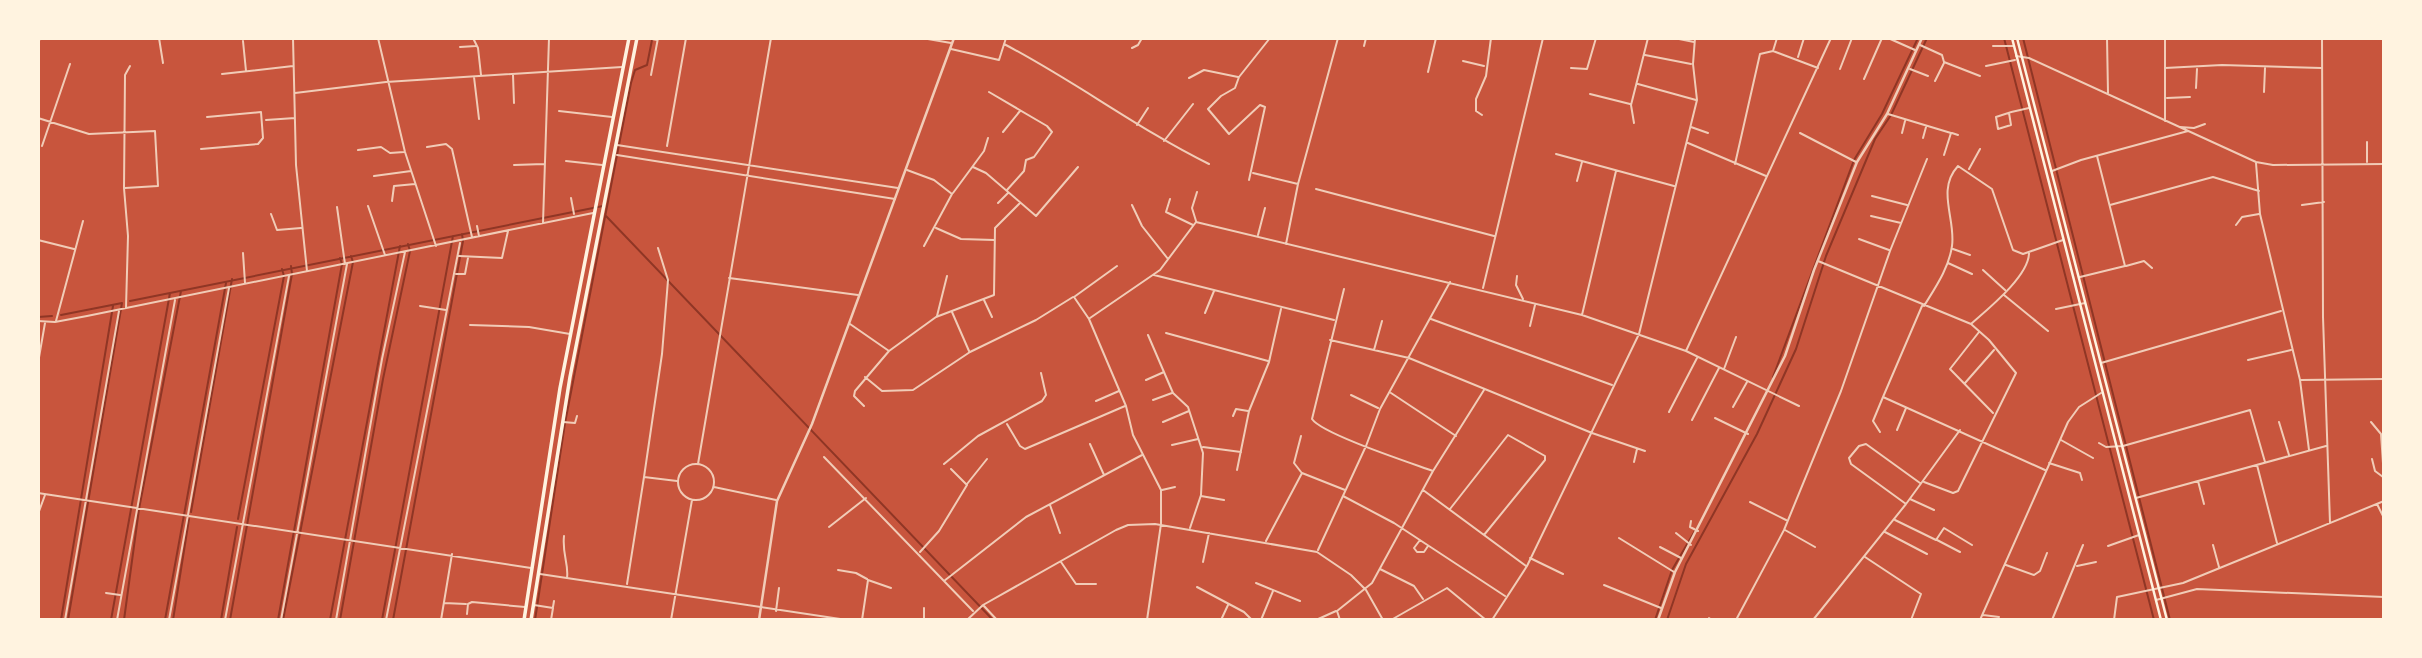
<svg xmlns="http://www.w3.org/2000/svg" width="2422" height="658" font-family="'PT Sans',sans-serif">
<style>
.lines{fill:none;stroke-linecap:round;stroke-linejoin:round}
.stream{stroke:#8f3625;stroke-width:2}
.minor{stroke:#f1ccb7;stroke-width:2}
.tertiary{stroke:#f1ccb7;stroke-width:2.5}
.secondary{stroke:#fff3e0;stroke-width:2.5}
.primary{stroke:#fff3e0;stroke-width:3.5}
</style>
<rect width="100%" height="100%" fill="#c8553d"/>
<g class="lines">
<path class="stream" d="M2004 38 2154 620
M2023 38 2170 620
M606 216 993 620
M130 301 603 206
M61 315 122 303 68 620
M38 317 52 316
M38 326 39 325
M1773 377 1854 160 1882 114 1918 38
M191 512 232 279
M238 519 284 276 282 269
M61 620 113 306
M111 620 170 293
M124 620 139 509 181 291
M165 620 226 283
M173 620 189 519
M221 620 237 527
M230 620 292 274 291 266
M278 620 342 264 340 258
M283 620 353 262 351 256
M330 620 400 246
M340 620 383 379 410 251 408 244
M382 620 453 236
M393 620 463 241 462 234
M535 620 565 423 631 83 635 70 647 65 652 40
M1655 620 1672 570 1696 529
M1667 620 1686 564 1757 434 1796 349 1826 256 1875 139 1891 115 1927 38"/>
<path class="minor" d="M159 38 163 63
M293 38 296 165 307 271
M378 38 405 152 436 246
M473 38 478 48 481 75
M647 38 657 40
M922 38 951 43
M1674 38 1694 42
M1888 38 1915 50
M2107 38 2108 93
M2322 38 2323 317 2330 523
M243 41 246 71
M38 44 40 38
M1004 44C1075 81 1138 129 1209 164
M1920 45 1942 55 1944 62 1980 76
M1364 46 1366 38
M1993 46H2013
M460 47 476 46
M1132 48 1138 45 1142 38
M951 49 999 60 1006 38
M1773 51 1777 38
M1645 55 1691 64
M2016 56 2029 58 2256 162 2273 165 2384 164
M1798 57 1804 38
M1463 61 1484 66
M1986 66 2015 60
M1571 68 1587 69 1596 38
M2165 68 2222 65 2321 68
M1840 69 1852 38
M1910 69 1928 76
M1428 72 1436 38
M222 74 293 66
M513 75 514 103
M651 75 658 38
M474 77 479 119
M1189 78 1204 70 1238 77
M1864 79 1882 38
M1935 81 1944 63
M1638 84 1696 100
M2196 88 2197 69
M989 92 1047 126 1052 132 1034 157 1026 160 1024 171 1007 190
M2264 92 2265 68
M295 93 386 82 622 67
M1590 94 1630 104
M2167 98 2190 97
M559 111 612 117
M2009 113 2011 125 1998 129 1996 117C2007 113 2018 110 2029 108
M1888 114 1951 133 1944 155
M1482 115 1476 111V99L1486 76 1491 38
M38 118 89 134 155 131 158 186 125 188
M266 120 295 118
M2165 121V38
M1634 123 1631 105 1648 38
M1137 125 1148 108
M1691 127 1708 133
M2180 127 2194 128 2205 124
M1003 132 1020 111
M1800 133 1856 162
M1902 133 1905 121
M1952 133 1958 135
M1923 138 1926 127
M1164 141 1193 104
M2367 142V162
M1688 143 1766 176
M617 145 898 188
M42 146 70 64
M667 146 686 38
M427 147 446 144 452 149 472 237
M201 149 258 144 263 138 261 112 207 117
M358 150 381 147 390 153 404 152
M1556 154 1674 186
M617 155 895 199
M566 161 602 165
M2256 163 2260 214 2300 380 2309 450
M1735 164 1760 54 1773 51 1818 68
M514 165 544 164
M973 167 986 173 1036 216 1078 167
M1969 169 1980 149
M907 170 934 180 952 194 924 246
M2052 171 2081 160 2188 131
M1253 173 1298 184
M374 176 411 171
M1249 180 1265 107 1260 105 1229 134 1208 109 1221 96 1235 88 1239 77 1270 38
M1577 181 1582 162
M1316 189 1494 236
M953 193 984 151 988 138
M1872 196 1907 205
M571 198 574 214
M1170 199 1166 212 1193 225
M392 201 394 186 415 184
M998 203 1008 193
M1132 205 1142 226 1168 259
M2110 205 2213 177 2259 191
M2302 205 2324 202
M368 206 385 255
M337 207 345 264
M271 214 277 230 301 228
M1871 216 1901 223
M1196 221 1192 208 1197 192
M1196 222 1582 315 1686 351 1799 406
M543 223 549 38
M2236 225 2242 217 2259 214
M477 226 479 236
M936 228 961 239 994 240
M1258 235 1265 208
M1859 239 1889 250
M38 240 74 249
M1286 244 1298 184 1338 38
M1953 249 1970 255
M243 253 245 283
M459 256 502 258 508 231
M1818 261 1971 324C1988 309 2029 276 2029 253
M1948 263 1972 274
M1117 266 1074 297 1089 319 1126 406 1133 435 1161 490V524L1147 620
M2126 266 2144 261 2152 268
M1983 270 2005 290
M456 274H465L468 258
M1154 275 1334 320
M1517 276 1516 285 1523 299
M2080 277 2125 266 2097 156
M729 278 858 295
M1483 288 1543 38
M1344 289 1312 419C1322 434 1411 463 1433 471
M2004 295 2048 331
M984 300 992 317
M420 306 446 310
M1924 306C1935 288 1949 268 1952 246 1956 219 1936 190 1958 166L1992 189 2013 250 2023 254 2063 240
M126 308 128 236 124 188 125 75 130 66
M2056 309 2085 303
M952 312 969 351
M1205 313 1214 291
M1582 315 1616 171
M937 316 947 276
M1090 318 1160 270 1196 222
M1431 319 1612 385
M38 321 55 322 87 316 593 213
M56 321 83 221
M850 324 889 351 855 391 854 396 864 406
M470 325 529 327 570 334
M1530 326 1535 305
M1979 332 1950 369 1993 413
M1166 333 1268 361
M1148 335 1173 393 1188 407 1203 453 1201 495 1190 528
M1330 340 1409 358 1592 433 1645 451
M1374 350 1382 321
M889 351 936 317 994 295 995 228 1020 203
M1686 351 1831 38
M2383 359 2384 377
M2248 360 2291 350
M38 363 45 323
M2101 363 2281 311
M1724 369 1736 337
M865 377 882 391 913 390 970 352 1036 320 1073 297
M1146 380 1164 372
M2301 380 2384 379
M1965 383 1994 350
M1391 393 1456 436
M1351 395 1378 408
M1883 397 1922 306
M1153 400 1172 393
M1096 401 1119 391
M1733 407 1747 382
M1669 412 1697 358
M1233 416 1236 409 1248 411
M1715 418 1748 434
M1692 420 1719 368
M563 422 575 423 577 416
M1163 422 1189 411
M2279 422 2289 455
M2371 422 2381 434 2384 478
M1007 424 1020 446 1025 449 1125 406
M1897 430 1906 408
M1880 432 1873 421 1883 397 2045 470
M1301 436 1294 463 1301 472
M2061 440 2093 458
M2099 443 2106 447 2123 446 2250 410 2265 462
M1090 444 1104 475
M1172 445 1198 439
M1203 447 1241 452
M824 457 973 611
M2372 459 2375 471 2383 477
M1634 462 1637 449
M2049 463 2080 473 2082 480
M678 482a18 18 0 1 1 36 0a18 18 0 1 1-36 0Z
M698 464 771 38
M944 464 978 436 1042 401 1046 395 1041 373
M2257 465 2277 543
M1237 470 1249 411 1269 362 1281 309
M644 477 662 354 668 280 658 248
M2198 481 2204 504
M1924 482 1953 493 1958 491 2016 373 1989 340 1971 324
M967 484 987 459
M714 487 776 500
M1162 490 1175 487
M1423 490 1526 566
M38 493 531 568
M1201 496 1224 500
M1343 496 1394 523 1505 596
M2136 498 2326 446
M1910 499 1934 510
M1750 502 1786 520
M1906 504 1851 464 1849 458 1859 446 1866 444 1920 483
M2377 504 2384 518
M1050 505 1060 533
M1450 509 1508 435 1545 456V460L1484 535
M38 514 45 495
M1895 520 1936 540 1944 528 1972 545
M1691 521 1690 527 1698 531
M829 527 866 498
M1785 530 1815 547
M1885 532 1927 554
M1676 533 1691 545
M564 536C562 555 569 564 567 578
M1619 538 1674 572
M1420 540 1414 548 1417 552H1424L1428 546
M1937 540 1960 552
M1266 541 1302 473 1345 490
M2213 545 2219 567
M2108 546 2139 535
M1660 547 1681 558
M1318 550 1366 446 1380 409 1450 282
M920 552 939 531 967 485 951 469
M1865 557 1921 594 1911 620
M1530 558 1563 574
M1061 562 1076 584H1096
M1203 562 1209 533
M2006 565 2034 575 2040 571 2047 553
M2077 566 2096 562
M1380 569 1414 586 1423 599
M838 570 856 573 867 579
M540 574 847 620
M944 581 1026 517 1142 455
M1256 583 1300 601
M627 584 644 477 677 481
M1604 585 1661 608
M1197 587 1244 612 1252 620
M106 593 120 595
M2156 600 2197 589 2384 597
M444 603 466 604
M534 605 553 608 551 620
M984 606 997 620
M553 607 554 601
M924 608V620
M776 611 779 588
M467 614 468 604 472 602 525 607
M1983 615 1999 617
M1709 618 1712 620
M65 620 119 311
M117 620 175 300
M169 620 229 288
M225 620 289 276
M281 620 347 264
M336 620 382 359 405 252
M386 620 460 243
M441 620 452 554
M671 620 692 500
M862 620 868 580 891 588
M967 620 983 605 1116 530 1128 525 1155 524 1317 552 1351 575 1366 590 1383 620
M1221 620 1228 605
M1261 620 1273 591
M1316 620 1336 611
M1340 620 1337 611 1372 583 1433 471 1484 390
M1391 620 1447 588 1486 620
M1492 620 1527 566 1639 334 1697 100 1693 64 1695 38
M1736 620 1784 530 1841 391 1890 251 1927 159
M1813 620 1906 504 1960 430
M1980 620 2068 422 2079 407 2101 393
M2052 620 2083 545
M2114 620 2117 597 2183 583 2384 501"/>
<path class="tertiary" d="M759 620 777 501 812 424 954 38
M1658 620 1675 572 1785 356 1814 270 1857 162 1887 114 1922 38"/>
<path class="secondary" d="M2012 38 2161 620
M2017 38 2167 620"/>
<path class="primary" d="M524 620 560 388 629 38
M531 620 570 377 637 38"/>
</g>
<rect width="2422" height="658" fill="none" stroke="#fff3e0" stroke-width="80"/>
</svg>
